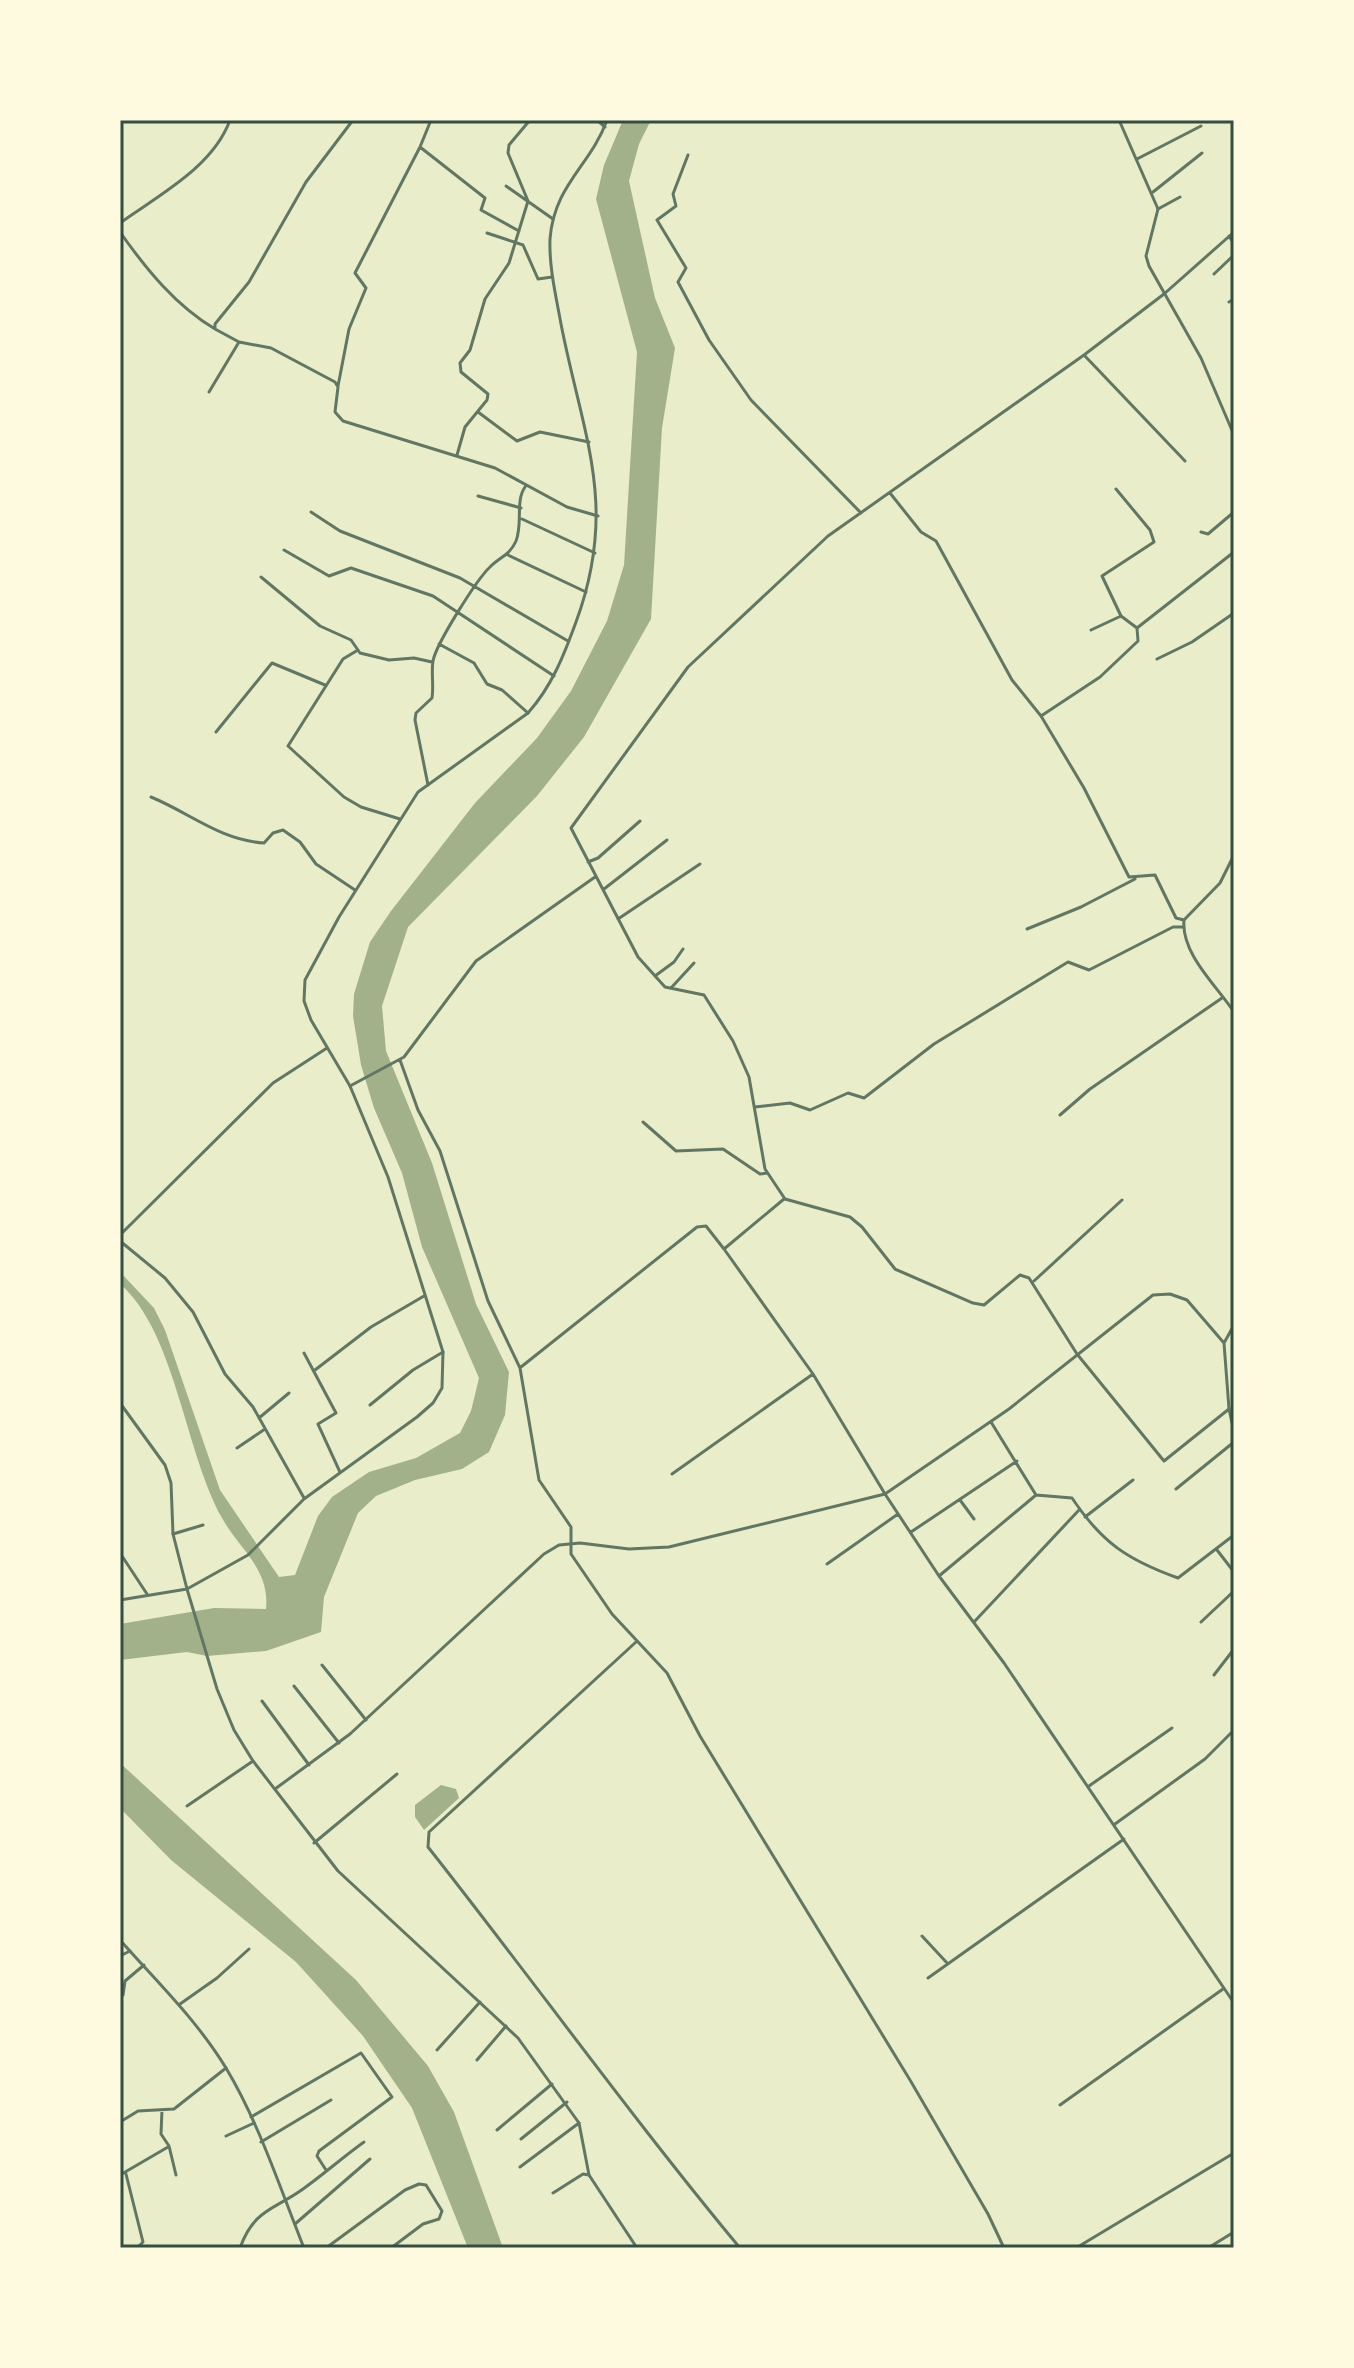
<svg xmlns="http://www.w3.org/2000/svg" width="1354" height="2368" font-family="Inter,sans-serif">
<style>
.water{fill:#a3b18a}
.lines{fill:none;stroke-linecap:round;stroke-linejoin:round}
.minor{stroke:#617663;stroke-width:3}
.tertiary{stroke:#617663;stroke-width:3}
.neatline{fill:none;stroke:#344e41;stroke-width:3}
</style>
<rect width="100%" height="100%" fill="#e9edc9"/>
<path class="water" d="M623 120H651L639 144 629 181 655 298 675 348 662 428 651 619 584 737 537 796 408 927 382 1006 386 1051 432 1163 476 1304 509 1372 505 1415 489 1452 462 1469 415 1480 376 1496 358 1513 324 1597 321 1632 266 1651 207 1656 187 1652 120 1660V1624L214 1608 266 1609C270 1569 240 1550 222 1518 185 1452 175 1331 120 1284V1272L154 1308 165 1330 220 1490 279 1577 295 1575 318 1516 332 1497 369 1472 416 1458 460 1433 471 1411 479 1378 422 1247 402 1173 374 1108 361 1065 353 1016 354 994 370 942 391 911 475 803 537 738 571 691 607 621 624 565 637 352 596 199 604 165Z
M120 1763 356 1980 428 2066 454 2112 503 2248H468L412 2108 363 2036 296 1962 171 1860 120 1808Z
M441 1785 456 1789 459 1798 424 1830 415 1817V1805Z"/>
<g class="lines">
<path class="minor" d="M353 120 306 182 249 282 215 324V329L239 342 271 348 335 382 338 387 335 412 343 421 495 468 567 507 598 516
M431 120 420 147 485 198 481 210 519 231
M597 120 605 127
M688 155 673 194 676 206 657 220 686 268 678 282 709 340 751 400 861 513
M1137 159 1201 126
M506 186 553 219
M1153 192 1202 153
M1158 209 1180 197
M120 223C159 195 213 167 230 120
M120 232C146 269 176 306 215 329
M487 233 523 245 538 279 552 277
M1229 236 1234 244
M1214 274 1234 255
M1229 302 1234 299
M1084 355 1185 461
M338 386 349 329 366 288 355 273 420 147
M209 392 239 342
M478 412 517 441 540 432 589 442
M457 455 465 427 487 400 488 394 461 372 460 363 470 350 485 299 509 263 528 201 508 153 509 145 530 120
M1116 489 1150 530 1154 542 1102 576 1121 616
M890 493 921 532 936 541 1012 680 1041 716 1084 788 1129 877 1155 875 1176 918 1184 920
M478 496 521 508
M311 512 340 531 460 578 568 641
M522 519 595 553
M1201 532 1208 534 1234 512
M284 550 329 576 351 568 433 596 554 676
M508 555 586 592
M261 577 320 626 351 640 360 653 389 660 414 658 432 662
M1091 630 1121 616 1137 628
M439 644 474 663 487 684 502 690 528 713
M358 650 343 659 288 746 344 797 361 807 400 819
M1157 659 1192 642 1234 613
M1041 716 1100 677 1138 641 1137 628 1234 552
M216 732 272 663 325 685
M428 785 415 720 416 713 432 698C434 686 431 673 433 661 436 644 477 579 490 567 500 557 510 555 516 541 523 524 515 501 525 487
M151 797C190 813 220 840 264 843L273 833 283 830 300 842 316 864 355 890
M588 862 598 858 640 821
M604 889 667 840
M618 919 700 864
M1027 929 1081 907 1135 879
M655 976 674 962 683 949
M671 988 694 963
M400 1060 418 1110 440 1151 488 1301 520 1368 539 1480 571 1527V1554L612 1614 667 1673 700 1736 910 2080 988 2214 1004 2248
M350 1086 404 1057 476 961 595 877
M755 1107 790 1103 810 1110 848 1093 864 1098 934 1044 1068 962 1089 970 1173 927H1183
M1060 1115 1090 1089 1222 998
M643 1122 676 1151 723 1149 760 1174 767 1173
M784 1199 724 1249 813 1374
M120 1235 273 1083 327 1048
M120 1241 165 1278 193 1312 225 1374 253 1407 304 1498
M1034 1281 1122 1200
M304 1353 336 1413 318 1424 340 1472
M521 1367 697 1227 706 1226 724 1249
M315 1370 371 1327 424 1296
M370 1405 413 1370 443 1352
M1229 1409 1164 1461 1077 1354 1029 1278 1020 1275 984 1305 973 1303 895 1269 862 1227 850 1217 785 1199 765 1169 749 1077 733 1041 704 995 665 987 638 957 571 828 688 667 828 536 1084 355 1164 294 1234 232
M259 1418 289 1393
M991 1422 1036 1495 1072 1498C1102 1543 1128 1560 1178 1578L1234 1535
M237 1448 265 1429
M672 1474 813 1374 885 1494 939 1576 1004 1663 1234 2003
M1176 1489 1234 1442
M960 1500 974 1519
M1085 1517 1133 1480
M911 1532 1017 1461
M173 1534 203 1525
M1217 1550 1234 1572
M120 1553 147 1594
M827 1564 898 1514
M939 1576 1036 1495
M975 1621 1079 1510
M1201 1622 1234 1591
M636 1642 429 1832 428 1847C533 1980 632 2118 740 2248
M322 1665 366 1720
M1214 1675 1234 1649
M294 1686 339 1743
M262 1701 309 1765
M1089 1786 1172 1728
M187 1806 253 1761
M1115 1824 1205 1759 1234 1730
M314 1843 397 1774
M922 1936 948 1964
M120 1956 130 1951
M928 1978 1124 1839
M123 1995 125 1981 144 1965
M180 2004 217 1978 249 1949
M437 2050 480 2002
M477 2060 506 2026
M1060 2105 1223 1989
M162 2110 161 2134 169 2146 176 2175
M251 2117 361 2053 392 2097 319 2151 317 2156 326 2170
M120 2122 138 2111 174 2109 226 2068
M497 2130 552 2084
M226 2136 254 2123
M521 2139 567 2102
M261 2142 331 2100
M520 2167 579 2123
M126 2174 143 2242 137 2248
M120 2175 168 2147
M553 2193 583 2174 589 2175
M295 2224 370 2159
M240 2248C254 2209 274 2210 303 2189 324 2174 343 2157 364 2142
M326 2248 405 2190 419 2184 426 2185 442 2211 439 2219 423 2224 391 2248
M1076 2248 1234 2153
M1208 2248 1234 2232"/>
<path class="tertiary" d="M1119 120 1158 209 1146 256 1149 266 1201 358 1234 435
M1234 855 1220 883 1184 920C1181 954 1217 986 1234 1012
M1224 1343 1234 1325
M120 1403 165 1465 171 1483 173 1534 187 1589 248 1555 304 1499 417 1417 433 1403 442 1388 443 1352 388 1177 350 1086 311 1020 304 1001 305 980 339 917 418 792 528 713C552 686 564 655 576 622 619 505 583 437 561 324 556 296 549 268 550 239 554 185 591 165 607 120
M120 1600 187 1589 217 1689 234 1730 253 1761 338 1871 518 2038 579 2123 589 2175 637 2248
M275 1789 350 1734 544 1554 559 1545 580 1543 629 1549 669 1547 885 1494 1009 1409 1153 1295 1170 1294 1187 1300 1224 1343 1229 1409 1234 1432
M120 1940C157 1982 196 2019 226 2068 259 2123 280 2188 304 2248"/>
</g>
<rect width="1354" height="2368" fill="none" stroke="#fefae0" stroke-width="244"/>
<rect x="122" y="122" width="1110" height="2124" class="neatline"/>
</svg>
